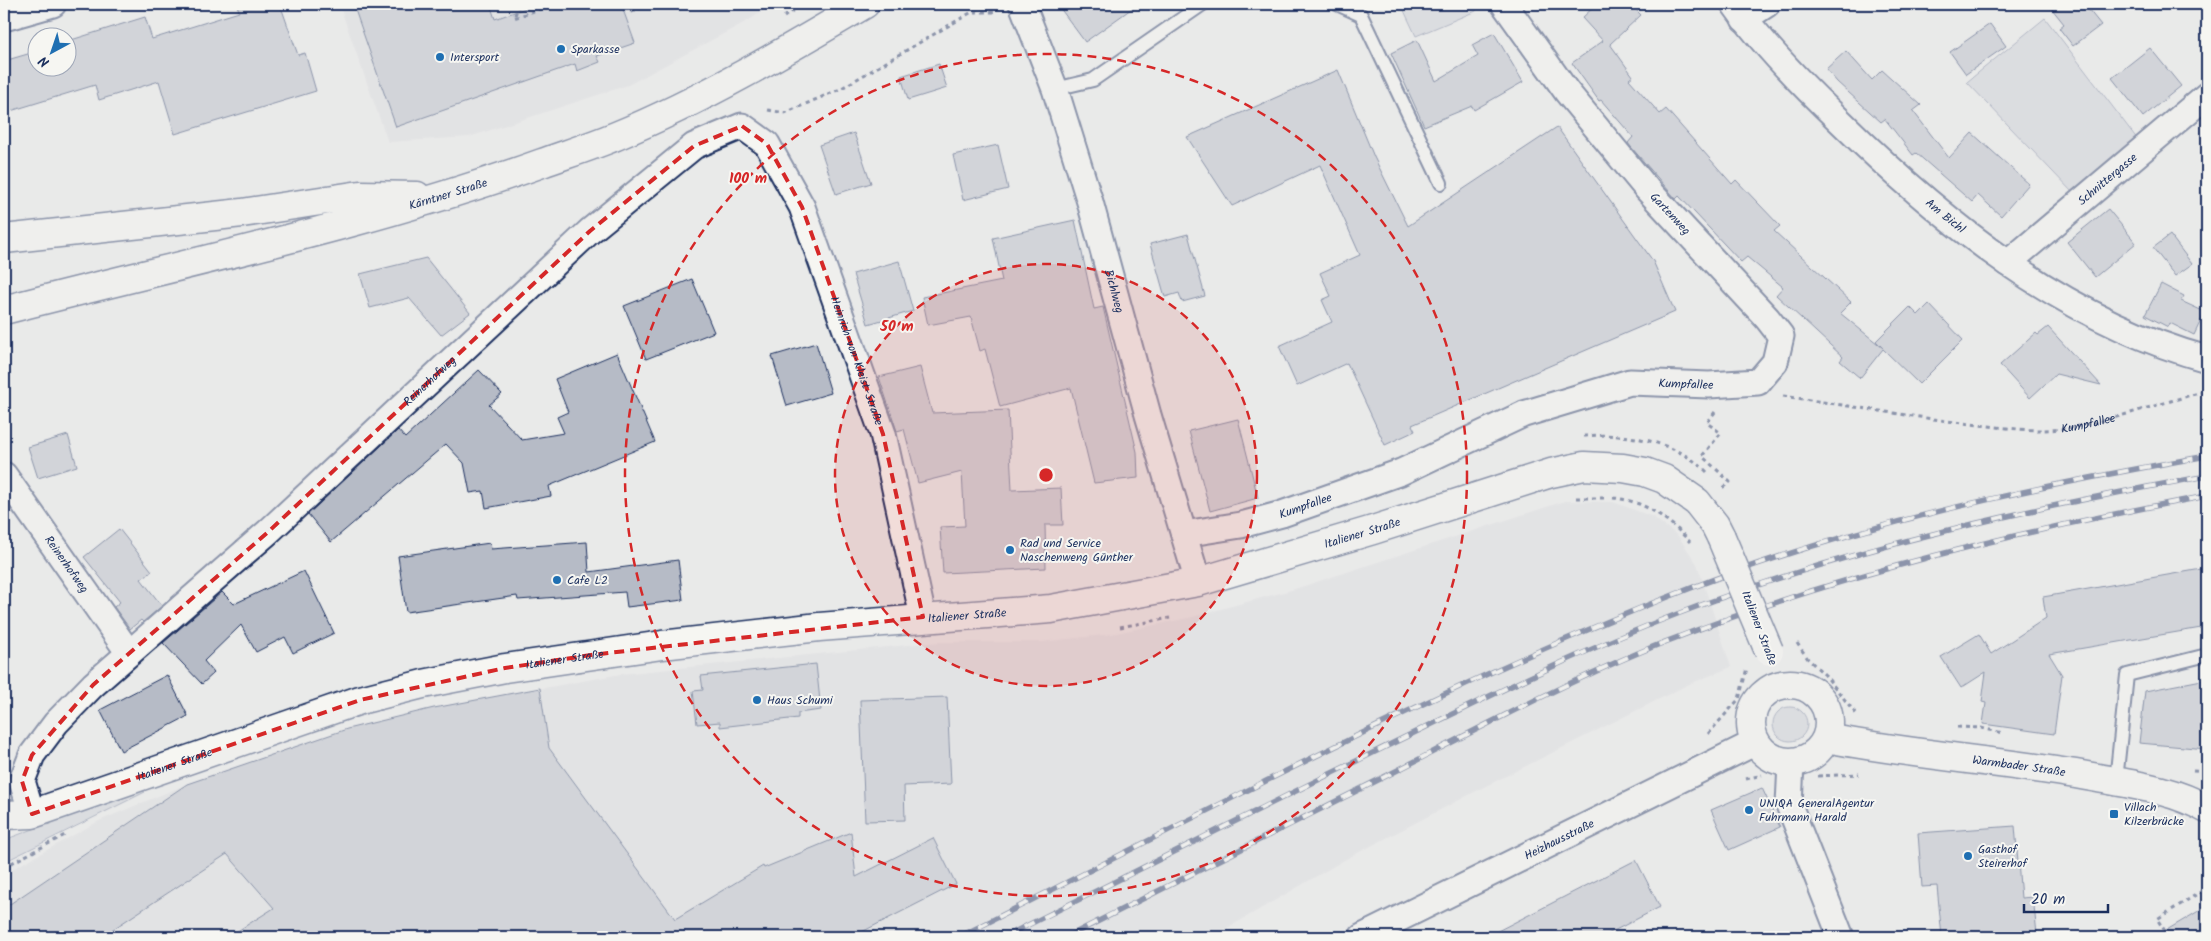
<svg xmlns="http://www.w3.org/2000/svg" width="2211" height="941" font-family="Kalam,sans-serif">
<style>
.built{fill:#dadcde}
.green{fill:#caced5;stroke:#727e9a}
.building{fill:#b6bbc6;stroke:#1b2f5e}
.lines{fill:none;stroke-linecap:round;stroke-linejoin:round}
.service-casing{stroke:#1b2f5e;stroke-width:16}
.minor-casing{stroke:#1b2f5e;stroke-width:29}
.tertiary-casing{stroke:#1b2f5e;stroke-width:31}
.primary-casing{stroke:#1b2f5e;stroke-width:31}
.path{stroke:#1b2f5e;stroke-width:3;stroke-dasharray:4 4;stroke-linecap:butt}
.service{stroke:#f6f6f2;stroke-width:12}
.minor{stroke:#f6f6f2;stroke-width:25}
.tertiary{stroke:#f6f6f2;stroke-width:28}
.primary{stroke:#f6f6f2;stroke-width:28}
.rail-casing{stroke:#1b2f5e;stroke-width:5.5}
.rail{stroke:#f6f6f2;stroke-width:4;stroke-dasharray:11;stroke-linecap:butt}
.tertiary-bridge-casing{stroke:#1b2f5e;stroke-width:31;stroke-linecap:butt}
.tertiary-bridge{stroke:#f6f6f2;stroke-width:28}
.marked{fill:none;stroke:#d62828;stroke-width:4;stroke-dasharray:10 6;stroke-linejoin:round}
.ring{fill:none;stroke:#d62828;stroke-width:2.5;stroke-dasharray:9 6}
.poi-dot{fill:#1f6fb2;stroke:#f6f6f2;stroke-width:2}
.labels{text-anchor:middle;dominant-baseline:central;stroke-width:4;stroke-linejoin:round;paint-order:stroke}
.poi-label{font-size:12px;fill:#1b2f5e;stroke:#f6f6f2;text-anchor:start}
.street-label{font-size:12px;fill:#1b2f5e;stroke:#f6f6f2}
.centre{fill:#d62828;stroke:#f6f6f2;stroke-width:2.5}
.ring-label{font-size:15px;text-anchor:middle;font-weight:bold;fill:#d62828;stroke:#f6f6f2;stroke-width:4;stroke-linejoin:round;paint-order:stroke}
</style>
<rect width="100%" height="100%" fill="#e9eae9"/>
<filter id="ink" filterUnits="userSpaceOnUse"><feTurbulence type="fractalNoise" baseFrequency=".02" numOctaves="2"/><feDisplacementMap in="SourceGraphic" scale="10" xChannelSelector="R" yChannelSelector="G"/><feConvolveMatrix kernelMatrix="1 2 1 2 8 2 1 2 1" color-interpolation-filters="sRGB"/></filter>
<g filter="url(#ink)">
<path class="built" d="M339 4H774L749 20 628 85 469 137 388 142Z
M1565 501 1613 502 1653 517 1678 536 1697 564 1731 667 1687 685 1482 788 1346 859 1212 937H4V874L99 821 187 784 347 729 434 708 621 674 938 642H1040L1111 634 1192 617 1295 589Z"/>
<path class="green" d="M1401 4H1478L1476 11 1416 36Z
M2045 18 2138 140 2073 193 1967 82Z
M1773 724a17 17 0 1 1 34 0a17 17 0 1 1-34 0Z
M140 789 145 792 4 862V841L7 839Z"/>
<path class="building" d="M237 4H280L298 55 305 53 316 91 175 134 159 81 99 100 95 85 4 113V61L38 51V68H68V41L145 17 152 39 239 12Z
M353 4H490L495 19 537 4H621L635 43 597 56 600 62 577 71 575 64 396 127Z
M1057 4H1138L1085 42Z
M1597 4H1630L1641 15 1610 44 1633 76 1629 79 1660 114 1666 109 1732 184 1736 180 1780 226 1774 231 1851 302 1840 313 1883 348 1876 341 1910 307 1918 315 1929 304 1963 340 1919 384 1883 349 1860 378 1840 361 1843 357 1776 295 1783 287 1747 257 1741 262 1679 196 1676 199 1631 147 1628 143 1633 137 1601 100 1599 101 1572 63 1603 41 1582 18Z
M2048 4H2084L2101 25 2073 46 2059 28 2064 24Z
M1990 24 2006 46 1966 74 1950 52Z
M1494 33 1523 82 1474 110 1472 106 1424 126 1391 53 1417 40 1436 81 1478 56 1472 45Z
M2150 48 2181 86 2143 117 2112 78Z
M1846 51 1872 80 1882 70 1921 105 1913 111 1949 158 1972 133 2029 184 2001 216 1978 195 1972 202 1916 153 1913 155 1885 119 1881 122 1837 82 1826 69Z
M939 64 947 88 908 100 901 76Z
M1338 70 1374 157 1408 226 1557 127 1653 261 1675 312 1412 425 1415 431 1385 445 1347 363 1297 386 1279 346 1332 322 1322 300 1331 296 1320 273 1360 255 1320 165 1232 206 1187 137Z
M854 133 871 183 836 194 819 145Z
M998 145 1008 189 963 200 953 155Z
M2108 209 2136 243 2095 277 2067 242Z
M1075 220 1094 309 1103 307 1137 452 1138 478 1094 483 1071 388 1000 407 985 349 980 351 971 317 928 325 922 297 1002 281 993 238Z
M1188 234 1205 296 1182 302 1179 293 1165 297 1150 244Z
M2170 235 2192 264 2175 276 2153 248Z
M426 258 470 313 441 335 409 298 370 308 360 274Z
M899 261 913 311 868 324 853 274Z
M692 279 714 332 646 359 624 306Z
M2161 284 2184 296 2181 301 2205 312 2194 335 2170 323 2168 327 2145 315Z
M2048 327 2101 385 2056 374 2030 398 2000 365 2036 333 2038 335Z
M816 343 831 393 787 406 772 356Z
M617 353 655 442 549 486 551 496 486 508 483 491 470 493 464 463 446 444 331 542 308 514 398 430 405 438 479 370 502 394 489 405 522 440 564 433 557 417 568 412 555 379Z
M920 367 932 413 1008 410 1012 490 1061 488 1063 525H1045L1046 568 943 573 940 527 965 526 962 472 918 483 904 429 897 431 879 377Z
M1238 419 1258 498 1210 511 1189 431Z
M68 435 77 466 38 478 28 447Z
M119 529 152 571 141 579 162 606 143 622 141 620 130 629 114 607 120 602 84 557Z
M587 542 589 572 678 560 683 600 627 607 625 592 518 600 517 596 406 612 398 556 490 543 491 549Z
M2207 568V627L2049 654 2062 675 2054 734 1983 724 1986 703 1982 702 1986 672 1961 688 1941 657 1979 634 1991 654 2046 618 2043 597Z
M304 571 334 633 293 653 285 637 256 652 241 625 204 661 214 673 202 684 163 643 222 592 234 604Z
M816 664 821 710 798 713V718L720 727V722L697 724 693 691 703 690 701 676Z
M167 675 188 716 121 751 100 710Z
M2207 679V749L2139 743 2145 691Z
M540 688 549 748 675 919 763 866 764 868 851 832 856 877 933 838 956 884 852 937H228L274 908 227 854 101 937H4V908L187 784 347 729 434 708Z
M947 697 951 784 904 786 905 820 865 821 860 700Z
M1762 788 1780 827 1729 850 1711 810Z
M2015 826 2021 898 2033 897 2037 934 2001 937H1942L1937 886 1922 887 1918 833Z
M1636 860 1660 907 1602 937H1486Z
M2207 906V937H2155Z"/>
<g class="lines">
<defs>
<path id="service" d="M1337 4 1361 15 1441 183
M1055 89 1093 80 1203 4
M2116 781 2127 675 2207 655"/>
<g id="minor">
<path id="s2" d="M1022 4 1055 89 1090 202 1148 415 1198 582"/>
<path id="s3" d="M1734 4C1763 45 1803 86 1840 121 1944 223 2064 320 2207 359"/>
<path d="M4 18 53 4"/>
<path d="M1744 19 1767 4"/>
<path id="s4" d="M2008 263 2207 95"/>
<path id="s5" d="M4 475 129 653"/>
<path id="s6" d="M1184 534 1241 525 1282 514 1401 472 1524 414 1630 382 1709 385 1758 382 1775 362 1781 336 1767 318 1647 189 1567 92 1504 4"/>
<path d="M1791 763 1789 805 1841 937"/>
<path id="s7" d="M32 814 22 781 32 755 56 723 93 685 268 532 590 231 694 146 742 126 767 144 802 207 883 434 923 617"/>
<path id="s8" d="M1362 937 1756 742"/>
</g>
<g id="tertiary">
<circle cx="1790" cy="723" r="39"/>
<path id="s9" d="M1827 738C1917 756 2008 761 2098 778 2136 785 2173 790 2207 809"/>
<path id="s10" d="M4 815 32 814 360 700 423 684 505 668 662 645 819 627 1051 609 1198 582 1373 530 1551 473 1584 466 1623 468 1645 472 1664 479 1697 502 1715 525 1721 537"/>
</g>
<g id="primary">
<path d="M4 239 242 213 360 195 417 196"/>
<path id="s11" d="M4 310C184 263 367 226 542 163 567 154 592 146 616 136 703 100 784 52 865 4"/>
</g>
</defs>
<use href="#service" class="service-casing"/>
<use href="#minor" class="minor-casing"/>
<use href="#tertiary" class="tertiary-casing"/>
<use href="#primary" class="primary-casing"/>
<g class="path">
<path d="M519 4 514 18 554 4"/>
<path d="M629 4 632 12 648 4"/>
<path d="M726 4 744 8 777 4"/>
<path d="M784 17 802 4"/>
<path d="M768 110 785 113 840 89 972 12H996"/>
<path id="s1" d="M1783 396C1845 405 1907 416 1970 424 1999 427 2031 432 2061 429 2111 422 2158 403 2207 391"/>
<path d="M1715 412 1707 423 1721 433 1702 456 1730 482 1722 488"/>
<path d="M1584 436C1627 432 1678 442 1708 473"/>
<path d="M1576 498H1607"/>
<path d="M1613 498C1644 500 1670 520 1690 542"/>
<path d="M1120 627 1170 618"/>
<path d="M1797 643 1808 659 1825 675 1857 715"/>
<path d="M1957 727 1981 728 2003 733"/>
<path d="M1708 734 1739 699 1747 668"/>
<path d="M2193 770 2207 771"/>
<path d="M1818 776 1859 774"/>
<path d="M1746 779 1762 775"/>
<path d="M4 867 65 835"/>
<path d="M2165 931 2157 919 2207 888"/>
</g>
<use href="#service" class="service"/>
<use href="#minor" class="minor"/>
<use href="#tertiary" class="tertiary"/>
<use href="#primary" class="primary"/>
<defs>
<path id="rail" d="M959 937C1200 816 1439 685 1691 588 1857 524 2032 487 2207 456
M1004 937C1113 883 1221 828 1330 774 1457 712 1583 647 1715 600 1876 542 2040 506 2207 476
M1067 937C1175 882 1284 828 1392 773 1482 727 1571 679 1665 642 1840 574 2023 530 2207 496"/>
</defs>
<use href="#rail" class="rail-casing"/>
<use href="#rail" class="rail"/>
<defs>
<path id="tertiary-bridge" d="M1721 537 1769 651"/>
</defs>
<use href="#tertiary-bridge" class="tertiary-bridge-casing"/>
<use href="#tertiary-bridge" class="tertiary-bridge"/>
</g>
</g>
<path d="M0 0H2211V941H0ZM742 126 767 144 802 207 883 434 923 617 591 655 505 668 360 700 32 814 22 781 32 755 93 685 268 532 590 231 694 146Z" fill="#e9eae9" fill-opacity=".55" fill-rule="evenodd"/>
<path class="marked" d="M742 126 767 144 802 207 883 434 923 617 591 655 505 668 360 700 32 814 22 781 32 755 93 685 268 532 590 231 694 146Z"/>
<circle cx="1046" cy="475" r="211" fill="#d62828" fill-opacity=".12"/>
<g class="ring">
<circle cx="1046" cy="475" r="211"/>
<circle cx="1046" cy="475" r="421"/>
</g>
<g class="poi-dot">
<circle cx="561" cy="49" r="5"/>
<circle cx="440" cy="57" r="5"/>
<circle cx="1010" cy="550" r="5"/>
<circle cx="557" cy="580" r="5"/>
<circle cx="757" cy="700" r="5"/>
<circle cx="1749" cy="810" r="5"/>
<rect x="2109" y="809" width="10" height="10" rx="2.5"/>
<circle cx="1968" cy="856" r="5"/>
</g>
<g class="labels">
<g class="poi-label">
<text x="571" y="49">Sparkasse</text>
<text x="450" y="57">Intersport</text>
<text x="1020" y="543">Rad und Service<tspan x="1020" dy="14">Naschenweng Günther</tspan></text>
<text x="567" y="580">Cafe L2</text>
<text x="767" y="700">Haus Schumi</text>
<text x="1759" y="803">UNIQA GeneralAgentur<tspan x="1759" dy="14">Fuhrmann Harald</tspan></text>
<text x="2124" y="807">Villach<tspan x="2124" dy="14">Kilzerbrücke</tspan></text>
<text x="1978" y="849">Gasthof<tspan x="1978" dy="14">Steirerhof</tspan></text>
</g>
<g class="street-label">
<text stroke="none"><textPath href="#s4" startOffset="130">Schnittergasse</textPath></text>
<text stroke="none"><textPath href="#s11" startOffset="459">Kärntner Straße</textPath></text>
<text transform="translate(1670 214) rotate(47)">Gartenweg</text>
<text stroke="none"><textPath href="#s3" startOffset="300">Am Bichl</textPath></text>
<text stroke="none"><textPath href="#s2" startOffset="302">Bichlweg</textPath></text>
<text stroke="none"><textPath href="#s7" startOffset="1281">Heinrich-von-Kleist-Straße</textPath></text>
<text stroke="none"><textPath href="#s7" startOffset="609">Reinerhofweg</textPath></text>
<text stroke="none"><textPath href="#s6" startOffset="529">Kumpfallee</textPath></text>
<text stroke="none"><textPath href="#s1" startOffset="308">Kumpfallee</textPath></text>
<text stroke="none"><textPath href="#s6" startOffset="125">Kumpfallee</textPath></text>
<text stroke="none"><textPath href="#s10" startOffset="1394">Italiener Straße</textPath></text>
<text stroke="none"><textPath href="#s5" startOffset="109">Reinerhofweg</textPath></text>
<text stroke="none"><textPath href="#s10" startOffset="989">Italiener Straße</textPath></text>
<text transform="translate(1759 628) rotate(69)">Italiener Straße</text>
<text stroke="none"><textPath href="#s10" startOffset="584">Italiener Straße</textPath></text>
<text stroke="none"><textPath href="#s10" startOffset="179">Italiener Straße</textPath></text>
<text stroke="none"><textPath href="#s9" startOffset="194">Warmbader Straße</textPath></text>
<text stroke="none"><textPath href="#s8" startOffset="220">Heizhausstraße</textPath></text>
</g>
</g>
<circle cx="1046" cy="475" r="8" class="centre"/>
<g class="ring-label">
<text x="748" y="183">100 m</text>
<text x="897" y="331">50 m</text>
</g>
<rect width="2211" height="941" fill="none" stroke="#f6f6f2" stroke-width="20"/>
<rect x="10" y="10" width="2191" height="921" fill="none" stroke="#1b2f5e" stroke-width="2" filter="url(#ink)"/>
<g transform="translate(52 52) rotate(220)"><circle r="24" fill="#f6f6f2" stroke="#9ea6b7"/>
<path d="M0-4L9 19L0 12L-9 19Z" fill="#1f6fb2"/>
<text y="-8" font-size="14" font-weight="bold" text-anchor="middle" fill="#1b2f5e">N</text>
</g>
<path d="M2024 904v8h84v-8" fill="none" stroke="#1b2f5e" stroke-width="2.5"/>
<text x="2031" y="904" font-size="15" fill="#1b2f5e" stroke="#f6f6f2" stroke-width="4" paint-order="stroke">20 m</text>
</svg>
